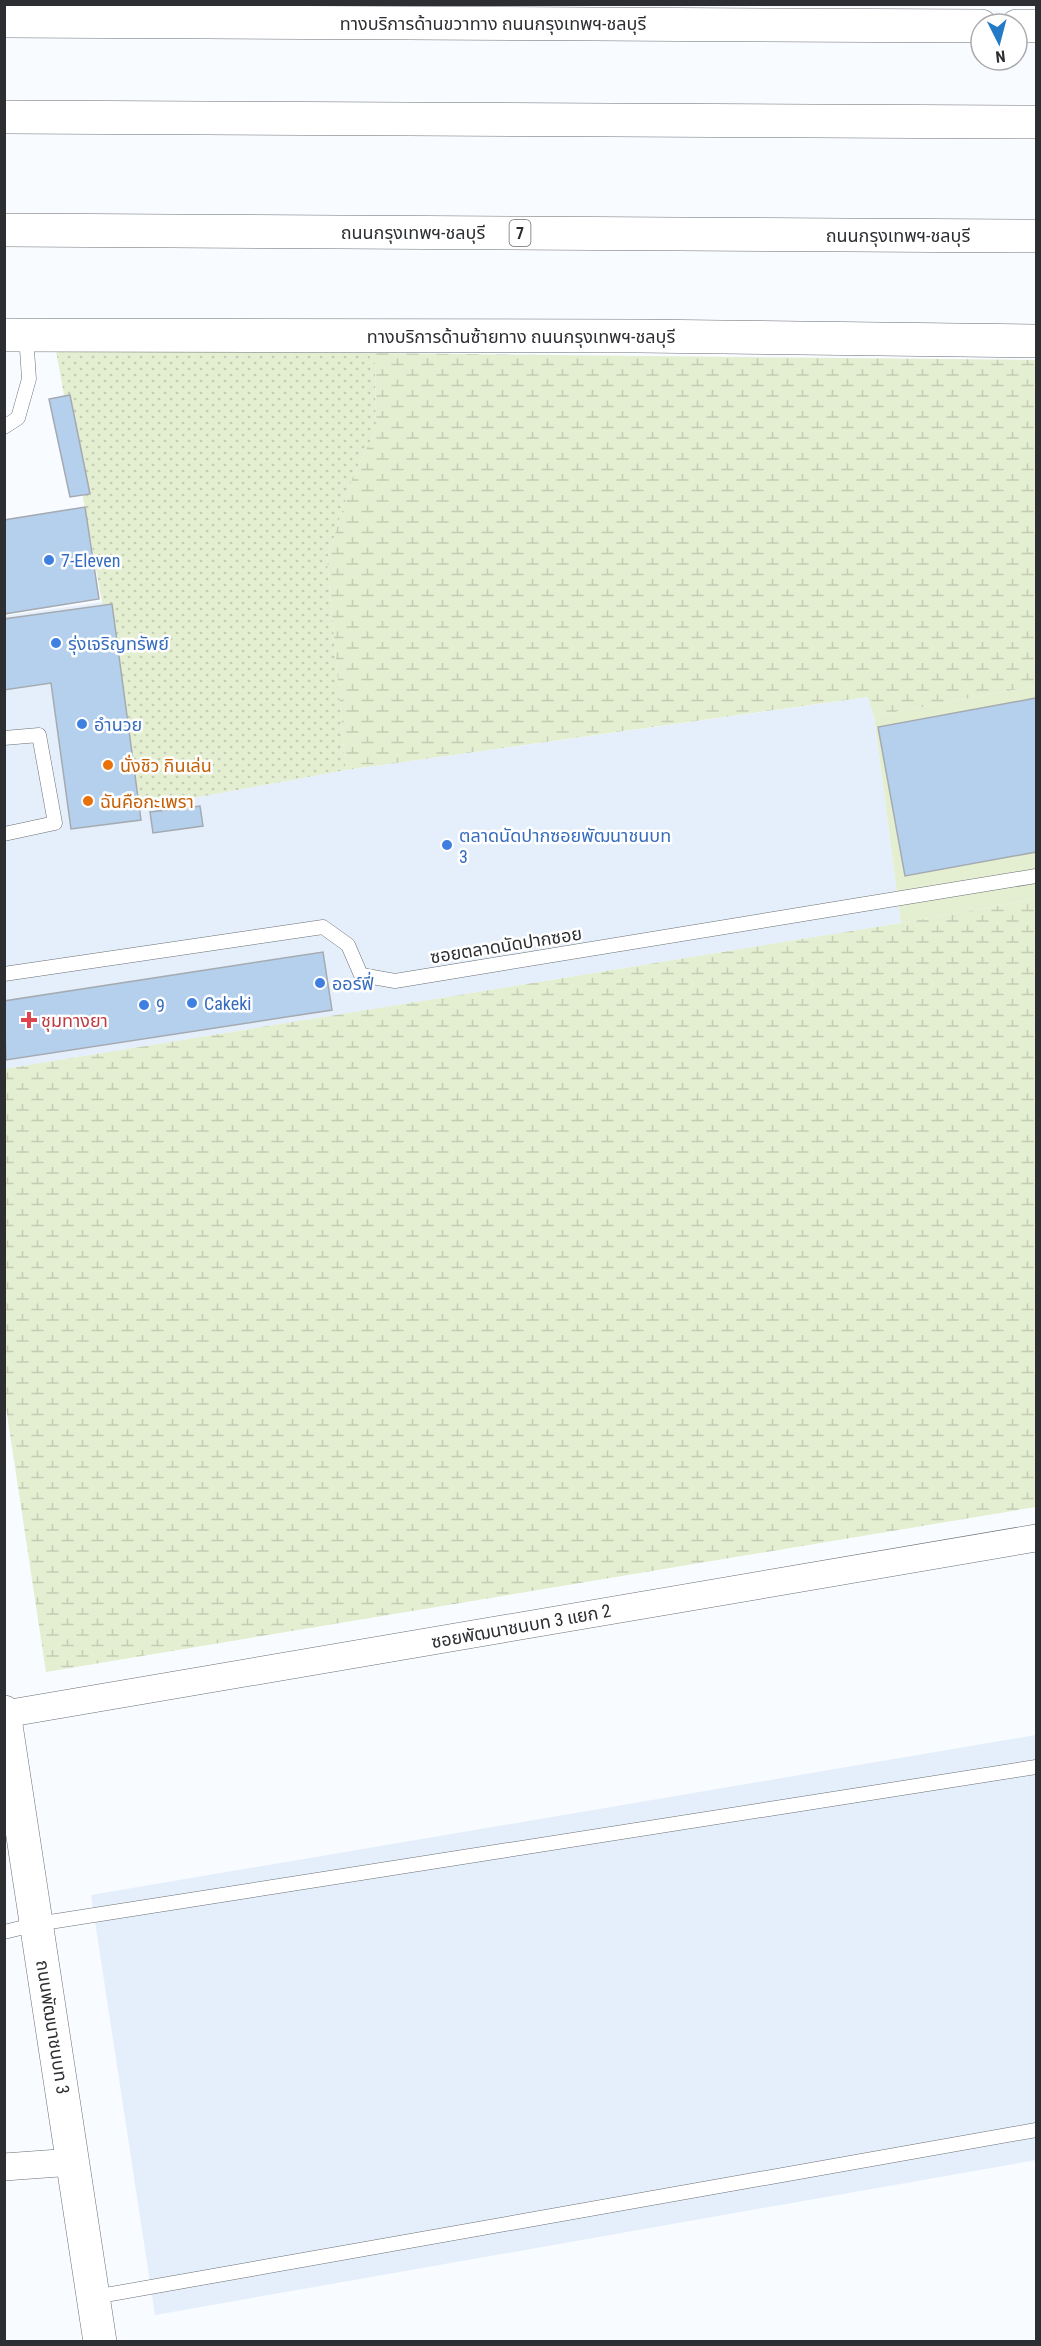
<svg xmlns="http://www.w3.org/2000/svg" width="1041" height="2346" font-family="'Roboto Condensed','Noto Sans Thai',sans-serif">
<style>
.built{fill:#e4effb}
.grass{fill:url(#grass-dots)}
.wetland{fill:url(#wetland-marsh)}
.pitch{fill:#e4eed1}
.building{fill:#b4d0ed;stroke:#a5aab0;stroke-width:1.5}
.lines{fill:none;stroke-linecap:round;stroke-linejoin:round}
.lane-casing{stroke:#6a6f74;stroke-width:15}
.street-casing{stroke:#6a6f74;stroke-width:28}
.secondary-casing{stroke:#6a6f74;stroke-width:34}
.highway-casing{stroke:#6a6f74;stroke-width:34}
.lane{stroke:#fff;stroke-width:14}
.street{stroke:#fff;stroke-width:27}
.secondary{stroke:#fff;stroke-width:33}
.highway{stroke:#fff;stroke-width:33}
.shop-dot{fill:#3f7fe0;stroke:#fff;stroke-width:2}
.food-dot{fill:#e8710a;stroke:#fff;stroke-width:2}
.health-dot{fill:#e0444e;stroke:#fff;stroke-width:2}
.labels{text-anchor:middle;dominant-baseline:central;stroke-width:5;stroke-linejoin:round;paint-order:stroke}
.shield{fill:#fff;stroke:#6b6d6f;stroke-width:1.5}
.shield-label{font-size:16px;font-weight:bold;fill:#2c2e31}
.street-label{font-size:18px;fill:#2c2e31;stroke:#fff}
.shop-label{font-size:18px;fill:#366cbe;stroke:#fff;text-anchor:start}
.food-label{font-size:18px;fill:#c56008;stroke:#fff;text-anchor:start}
.health-label{font-size:18px;fill:#be3a42;stroke:#fff;text-anchor:start}
</style>
<defs>
<pattern id="grass-dots" width="8" height="8" patternUnits="userSpaceOnUse" patternTransform="scale(1.5)"><rect width="8" height="8" fill="#e4eed1"/><path d="M2 2h.1M6 6h.1" fill="none" stroke="#c4ccb4" stroke-width="1.8" stroke-linecap="round"/></pattern>
<pattern id="wetland-marsh" width="20" height="14" patternUnits="userSpaceOnUse" patternTransform="scale(1.5)"><rect width="20" height="14" fill="#e4eed1"/><path d="M1 5h8M5 5V1M11 12h8M15 12V8" fill="none" stroke="#c4ccb4"/></pattern>
</defs>
<rect width="100%" height="100%" fill="#f8fbff"/>
<path class="built" d="M102 602 140 808 346 770 869 697 874 716 901 923 5 1069 4 616Z
M1036 1735V2160L155 2315 91 1895Z"/>
<path class="grass" d="M56 351 367 353 375 363 376 430 353 476 327 559 346 770 140 808Z"/>
<path class="wetland" d="M367 353 1036 360V686L874 716 868 697 346 770 327 559 353 476 376 430 375 363Z
M1036 899V1507L46 1672 5 1401 4 1069 901 923Z"/>
<path class="pitch" d="M1036 686V899L901 923 874 716Z"/>
<path class="building" d="M70 395 90 494 70 497 49 399Z
M85 507 99 599 4 614V520Z
M112 604 141 820 71 829 51 683 4 690V619Z
M1036 698V852L905 876 878 727Z
M200 806 203 826 153 833 150 812Z
M323 952 332 1010 6 1060 4 1001Z"/>
<g class="lines">
<defs>
<path id="lane" d="M4 427 18 418 29 379 26 335
M4 738 39 735 55 823 4 834
M4 974 323 927 348 945 361 975 395 981 1036 876
M4 1932 37 1924 1036 1767
M94 2297 1036 2130"/>
<path id="street" d="M5 1714 1036 1538
M4 2167 73 2162"/>
<path id="secondary" d="M4 21 981 26
M1017 26H1036
M4 335 639 336 1036 341
M4 1712 100 2342"/>
<path id="highway" d="M4 117 1036 122
M4 230 1036 236"/>
</defs>
<use href="#lane" class="lane-casing"/>
<use href="#street" class="street-casing"/>
<use href="#secondary" class="secondary-casing"/>
<use href="#highway" class="highway-casing"/>
<use href="#lane" class="lane"/>
<use href="#street" class="street"/>
<use href="#secondary" class="secondary"/>
<use href="#highway" class="highway"/>
</g>
<g class="shop-dot">
<circle cx="49" cy="560" r="6"/>
<circle cx="56" cy="643" r="6"/>
<circle cx="82" cy="724" r="6"/>
<circle cx="447" cy="845" r="6"/>
<circle cx="320" cy="983" r="6"/>
<circle cx="192" cy="1003" r="6"/>
<circle cx="144" cy="1005" r="6"/>
</g>
<g class="food-dot">
<circle cx="108" cy="765" r="6"/>
<circle cx="88" cy="801" r="6"/>
</g>
<path class="health-dot" d="M26 1011h6v6h6v6h-6v6h-6v-6h-6v-6h6z"/>
<g class="labels">
<rect class="shield" x="509.5" y="220" width="21" height="26" rx="4.5"/>
<g class="shield-label">
<text x="520" y="233">7</text>
</g>
<g class="street-label">
<text x="493" y="23">ทางบริการด้านขวาทาง ถนนกรุงเทพฯ-ชลบุรี</text>
<text x="413" y="232">ถนนกรุงเทพฯ-ชลบุรี</text>
<text x="898" y="235">ถนนกรุงเทพฯ-ชลบุรี</text>
<text x="521" y="336">ทางบริการด้านซ้ายทาง ถนนกรุงเทพฯ-ชลบุรี</text>
<text transform="translate(506 945) rotate(-9)">ซอยตลาดนัดปากซอย</text>
<text transform="translate(521 1626) rotate(-10)">ซอยพัฒนาชนบท 3 แยก 2</text>
<text transform="translate(53 2027) rotate(81)">ถนนพัฒนาชนบท 3</text>
</g>
<g class="shop-label">
<text x="61" y="560">7-Eleven</text>
<text x="68" y="643">รุ่งเจริญทรัพย์</text>
<text x="94" y="724">อำนวย</text>
<text x="459" y="835">ตลาดนัดปากซอยพัฒนาชนบท<tspan x="459" dy="21">3</tspan></text>
<text x="332" y="983">ออร์ฟี่</text>
<text x="204" y="1003">Cakeki</text>
<text x="156" y="1005">9</text>
</g>
<g class="food-label">
<text x="120" y="765">นั่งชิว กินเล่น</text>
<text x="100" y="801">ฉันคือกะเพรา</text>
</g>
<g class="health-label">
<text x="41" y="1020">ชุมทางยา</text>
</g>
</g>
<rect width="1041" height="2346" fill="none" stroke="#2c2e31" stroke-width="12"/>
<g transform="translate(999 42) rotate(174)"><circle r="28" fill="#ffffff" stroke="#ababad" stroke-width="1.5"/>
<path d="M0-4.5L10 22L0 15L-10 22Z" fill="#237ac7"/>
<text y="-9" font-size="16" font-weight="bold" text-anchor="middle" fill="#2c2e31">N</text>
</g>
</svg>
